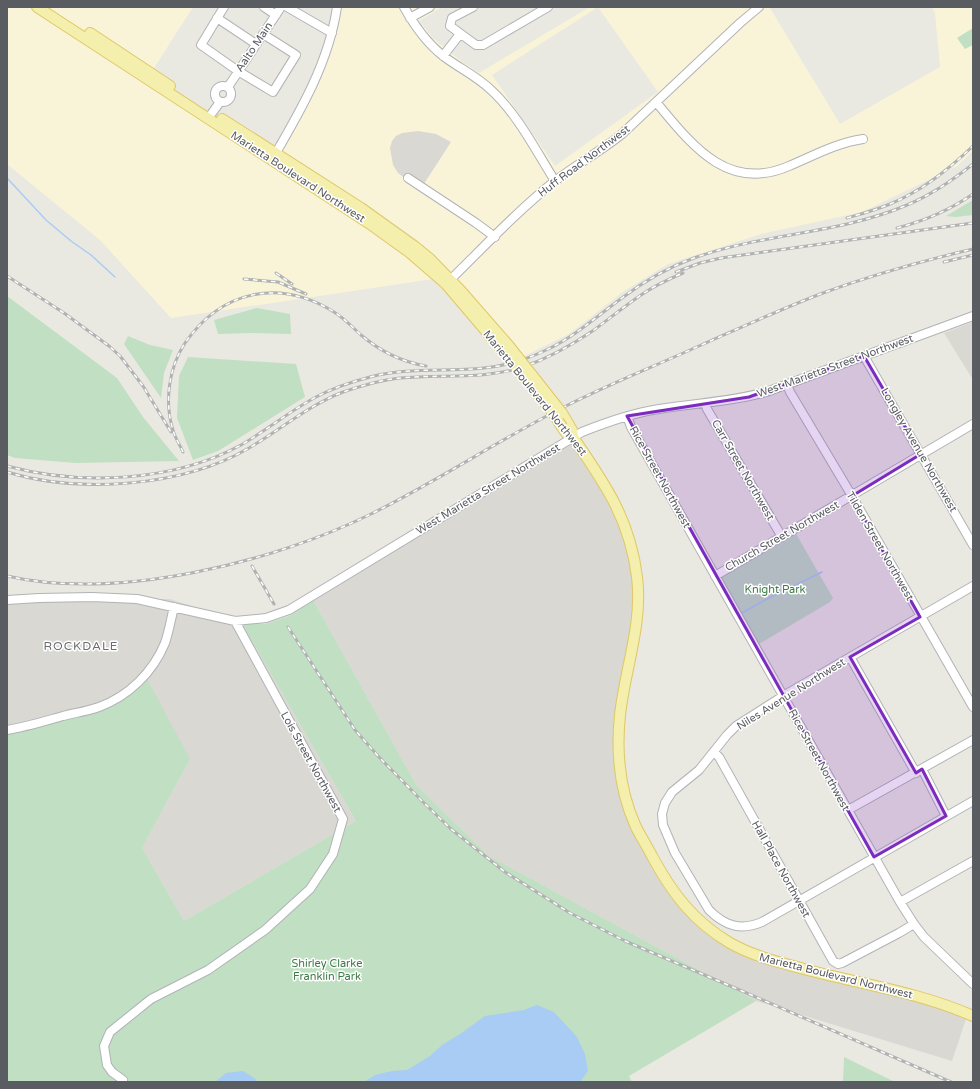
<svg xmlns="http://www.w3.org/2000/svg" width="980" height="1089" font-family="'Varela Round',sans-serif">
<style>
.commercial{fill:#f9f4d8;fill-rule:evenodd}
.industrial{fill:#d9d8d3}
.green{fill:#c0dfc3}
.water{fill:#a8ccf4}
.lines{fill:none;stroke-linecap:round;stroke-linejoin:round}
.stream{stroke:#a8ccf4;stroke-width:1.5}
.minor-casing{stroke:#b1b3b7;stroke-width:10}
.major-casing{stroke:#dfc766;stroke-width:12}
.minor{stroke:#fff;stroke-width:8}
.major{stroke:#f4efac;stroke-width:10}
.rail-casing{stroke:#b1b2b2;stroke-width:3}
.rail{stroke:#fff;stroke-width:1.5;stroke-dasharray:4.5;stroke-linecap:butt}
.major-bridge-casing{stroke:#dfc766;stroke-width:12;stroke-linecap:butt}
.major-bridge{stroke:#f4efac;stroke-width:10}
.marked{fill:#7b2cbf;fill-opacity:0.2;stroke:#7b2cbf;stroke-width:3;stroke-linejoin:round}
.labels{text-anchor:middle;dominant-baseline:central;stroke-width:3;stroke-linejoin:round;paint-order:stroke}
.street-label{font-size:11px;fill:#595c60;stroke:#fff}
.park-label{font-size:11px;fill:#3d7b46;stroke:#fff}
.neighbourhood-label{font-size:12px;letter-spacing:1px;fill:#6a6d72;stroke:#fff}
</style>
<rect width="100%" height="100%" fill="#eae9e1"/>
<path class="commercial" d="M7 7H193L147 79 269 159 325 55 335 7H442L419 21 434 39 461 61 479 73 590 7H771L770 8 840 124 940 67 935 13 932 7H973V151L957 166 862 212 761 234 668 264 624 291 569 334 518 359 446 277 171 318 100 240 7 164ZM598 7 658 92 555 166 492 75Z"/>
<path class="industrial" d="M418 131 436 134 451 142 420 190 398 173 393 165 390 148 392 141 396 136 402 133Z
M973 322V380L944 333Z
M572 434 630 530 637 599 618 766 645 852 683 904 742 953 968 1013 952 1061 756 1001 489 856 417 786 313 600 393 549 436 527Z
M7 599H170L241 622 356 821 184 921 142 848 190 759 87 714 7 729Z"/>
<path class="green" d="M973 28V45L965 49 957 38Z
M973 200V215L956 217 946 216Z
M7 296 117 378 143 417 179 461 76 463 15 458 7 455Z
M257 308 290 314 291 334 251 333 218 334 214 320Z
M128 336 150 345 173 350 164 373 161 398 124 344Z
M188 357 296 364 305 397 218 451 193 460 177 418 179 376Z
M795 532 833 598 830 602 759 644 719 576Z
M313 600 417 786 489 856 756 1001 629 1076 632 1082H7V729L87 714 146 677 190 759 142 848 184 921 356 821 241 622 265 624 289 616Z
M844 1057 895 1082H843Z"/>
<path class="water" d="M537 1005 554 1012 577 1037 585 1054 588 1071 580 1082H364L375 1075 392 1071 407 1070 430 1056 442 1045 460 1034 485 1016 524 1010Z
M243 1071 257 1080 255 1082H215L226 1073Z"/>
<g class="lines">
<path class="stream" d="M7 178 46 220 71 241 91 255 115 277
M740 614 767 599 822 572"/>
<defs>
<path id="minor" d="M224 7 201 45 238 71 273 92 296 55 263 34
M264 7 276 15
M287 7 332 33
M404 7C414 25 426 42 442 55 457 67 475 75 490 89 517 113 536 151 555 181
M473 7 452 18 450 26 476 45H483L548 7
M217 18 256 44
M410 18 430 7
M443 56 460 34
M215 94a8 8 0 1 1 16 0a8 8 0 1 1-16 0Z
M228 87 281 7
M656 102C691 144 727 193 789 166 813 156 836 143 863 139
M212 113 220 102
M273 158C301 110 329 62 337 7
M408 178 476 223 495 237
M446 284C482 249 516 212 555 181 577 164 601 151 622 134L740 23 759 7
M864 356 973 545
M787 384 790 392 852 496 973 707
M705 403 707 409 782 537
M627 416 631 427 900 902 914 924 924 937 973 984
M715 576 973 424
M973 586 783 696 736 726 727 735 699 770 672 792 665 803 662 814 663 825 675 853 709 910C725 926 741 931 762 922L973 801
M7 600 39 598 92 597 137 599 235 621 266 618 289 610 582 432C607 422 632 413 659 409 695 403 731 402 766 392L973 316
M850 657 916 773
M7 730C26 727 45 721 63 716 75 713 88 711 99 707 129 696 153 672 165 643 169 631 171 619 174 607
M714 752 719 757 833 961 838 964 842 963 899 933 914 924
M922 769 946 816
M848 810 973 740
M900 902 973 861
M123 1080 112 1072 107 1065 104 1046 110 1032 151 999 208 970 265 930 310 889 333 854 343 819 235 621"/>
<path id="major" d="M37 7 370 224 409 252 446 284 503 351
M90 33 170 86
M222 119 361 208 414 246 430 259 461 291 509 346
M562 413 572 430 573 437
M562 427 566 433 573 437C605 484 630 519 637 577 643 623 625 669 620 715 616 753 620 792 636 827 641 837 647 846 652 856 672 893 693 921 730 943 753 956 778 962 804 969 860 984 919 992 973 1016"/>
</defs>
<use href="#minor" class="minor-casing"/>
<use href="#major" class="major-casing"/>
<use href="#minor" class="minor"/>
<use href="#major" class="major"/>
<defs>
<path id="rail" d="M847 218C861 214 876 210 890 204 922 191 948 170 973 146
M897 228C924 221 950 210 973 194
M944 262 973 255
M676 272 700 263 721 258 973 223
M276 273 292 284
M7 276 64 313 109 346 120 356 143 386 171 432
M244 279 278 282 306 294
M183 452C180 445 175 438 173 430 164 402 169 367 185 343 222 290 279 278 334 312 344 318 352 327 361 335 380 351 402 362 426 366
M7 466C81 486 173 482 241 445 267 430 290 411 316 397 333 388 351 382 370 377 408 367 445 372 484 368 505 366 525 360 544 351 573 338 596 317 622 298 643 282 669 267 694 258 763 233 840 234 907 205 931 195 953 180 973 164
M7 472C79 494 183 487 249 448 280 430 309 405 343 392 361 386 380 380 400 378 441 374 483 380 523 367 549 358 572 345 594 330 610 318 625 306 641 295 654 286 669 279 683 273
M252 566 274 604
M7 576C116 601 272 563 371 514 438 481 500 439 566 406 609 384 655 366 699 346 740 328 781 309 823 293 872 275 922 261 973 249
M288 627 355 730 378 756 422 801 451 829 505 872 570 913 625 941 742 991 951 1082"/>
</defs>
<use href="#rail" class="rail-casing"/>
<use href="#rail" class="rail"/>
<defs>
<path id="major-bridge" d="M509 346 562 413
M503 351 554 414 562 427"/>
</defs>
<use href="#major-bridge" class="major-bridge-casing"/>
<use href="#major-bridge" class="major-bridge"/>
</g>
<path class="marked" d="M864 356 921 454 852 496 920 617 850 657 916 773 922 769 946 816 874 857 627 416 749 397Z"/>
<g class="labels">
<g class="street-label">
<text transform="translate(254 47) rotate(-56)">Aalto Main</text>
<text transform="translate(584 161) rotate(-37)">Huff Road Northwest</text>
<text transform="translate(298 177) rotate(33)">Marietta Boulevard Northwest</text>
<text transform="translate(835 366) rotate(-20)">West Marietta Street Northwest</text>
<text transform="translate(535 393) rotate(51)">Marietta Boulevard Northwest</text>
<text transform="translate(919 450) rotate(60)">Longley Avenue Northwest</text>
<text transform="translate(743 470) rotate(60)">Carr Street Northwest</text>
<text transform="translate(660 477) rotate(61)">Rice Street Northwest</text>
<text transform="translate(488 489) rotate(-31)">West Marietta Street Northwest</text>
<text transform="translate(782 536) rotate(-30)">Church Street Northwest</text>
<text transform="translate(880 546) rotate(60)">Tilden Street Northwest</text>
<text transform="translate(791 694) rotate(-32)">Niles Avenue Northwest</text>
<text transform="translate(819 760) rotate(61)">Rice Street Northwest</text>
<text transform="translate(311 762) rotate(61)">Lois Street Northwest</text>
<text transform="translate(781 869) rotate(61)">Hall Place Northwest</text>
<text transform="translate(836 976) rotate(14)">Marietta Boulevard Northwest</text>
</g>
<g class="park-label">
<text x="775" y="589">Knight Park</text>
<text x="327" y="963">Shirley Clarke<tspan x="327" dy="13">Franklin Park</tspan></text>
</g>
<g class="neighbourhood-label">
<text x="81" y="646">ROCKDALE</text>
</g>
</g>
<rect width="980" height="1089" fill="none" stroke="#595c60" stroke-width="16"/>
</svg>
